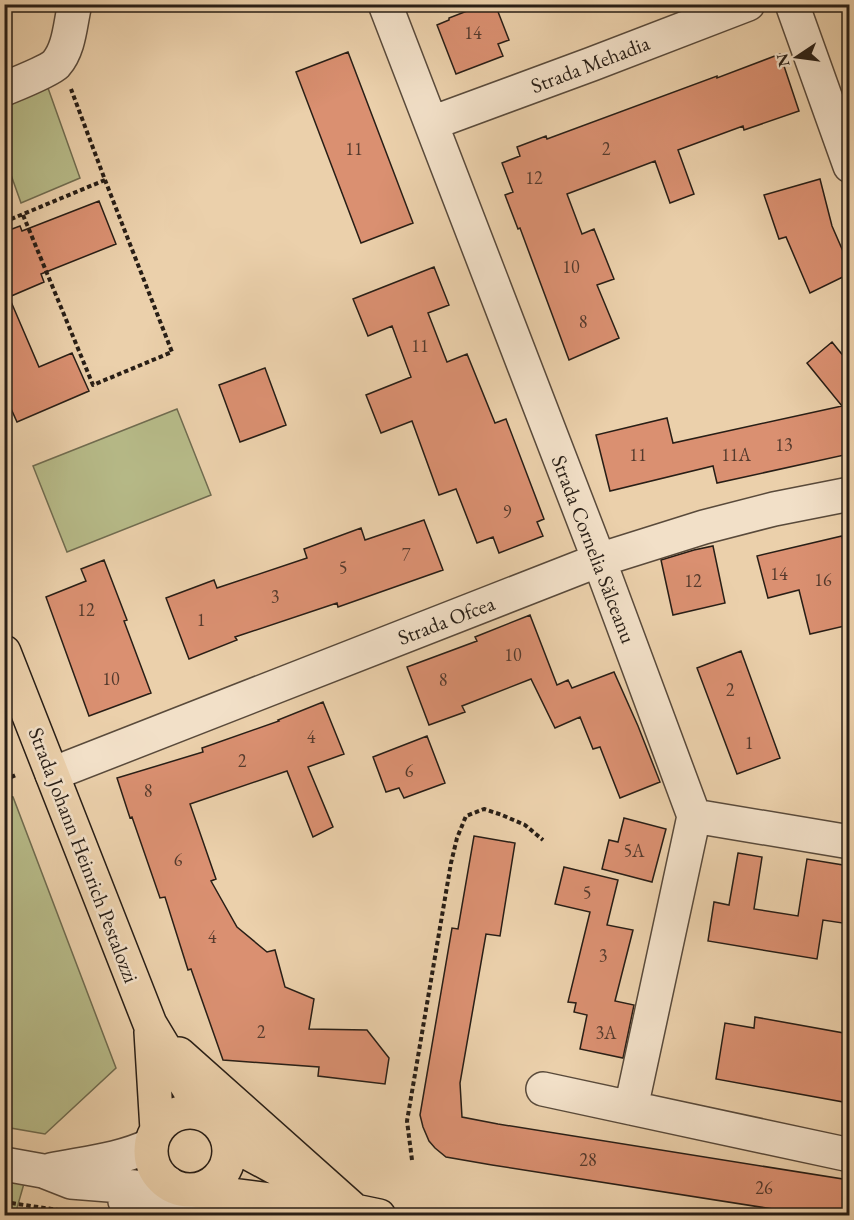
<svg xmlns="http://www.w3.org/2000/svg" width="854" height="1220" font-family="'EB Garamond',serif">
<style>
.green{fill:#b7bb89;stroke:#706c50;stroke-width:1.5}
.building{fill:#da9071;stroke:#281e16;stroke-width:1.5}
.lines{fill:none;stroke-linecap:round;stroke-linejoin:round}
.minor-casing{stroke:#594a3b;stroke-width:36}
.major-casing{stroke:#281e16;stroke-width:36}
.path{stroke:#281e16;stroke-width:4;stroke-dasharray:4.5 3;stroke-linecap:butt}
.minor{stroke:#f2e0c8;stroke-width:33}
.major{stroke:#ebd0ab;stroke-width:33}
.labels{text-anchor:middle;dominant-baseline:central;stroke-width:5;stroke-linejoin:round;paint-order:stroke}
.number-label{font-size:18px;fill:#543a2d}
.street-label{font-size:21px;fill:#281e16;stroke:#f2e0c8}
</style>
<rect width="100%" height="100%" fill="#ebd0ab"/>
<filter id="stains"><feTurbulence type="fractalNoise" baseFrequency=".00333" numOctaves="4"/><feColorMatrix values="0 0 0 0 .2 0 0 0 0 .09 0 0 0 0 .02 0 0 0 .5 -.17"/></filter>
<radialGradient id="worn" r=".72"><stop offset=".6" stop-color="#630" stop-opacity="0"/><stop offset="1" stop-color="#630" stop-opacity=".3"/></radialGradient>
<path class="green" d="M48 88 80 178 21 203 5 158V107Z
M177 409 211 495 67 552 33 466Z
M4 795 13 797 116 1068 45 1134 5 1127Z
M4 1176 25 1180 15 1215H5Z"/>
<path class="building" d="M485 4H495L509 40 498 44 503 56 456 74 437 25 449 20V18Z
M348 52 413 223 361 243 296 72Z
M780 54 799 111 744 130 743 126 678 150 694 194 670 203 655 161 567 194 582 234 594 229 614 279 597 285 619 338 569 360 520 228 518 229 505 195 513 192 502 163 520 156 517 147 546 136 547 139 717 76V78Z
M820 179 832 226 849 265V274L810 293 786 237 779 239 764 195Z
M99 201 116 244 41 274 44 282 9 297 39 367 72 353 89 391 17 422 4 393V232L20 226 22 231Z
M434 267 449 305 428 313 447 362 467 354 495 423 506 419 544 519 537 522 543 536 499 553 493 537 477 543 456 489 439 495 412 421 381 433 366 395 411 377 392 326 368 336 353 299Z
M832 342 849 363V454L717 483 713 466 610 491 596 435 667 418 673 443 842 406 807 363Z
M265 368 286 425 240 442 219 385Z
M424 520 443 570 338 607 337 603 235 637 237 640 189 659 166 598 214 580 217 588 307 558 304 549 361 528 365 540Z
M842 536 849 567V625L810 634 799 590 768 598 757 556Z
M713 546 725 603 673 615 661 560 694 550Z
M104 560 127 620 124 621 151 693 89 716 46 597 86 581 81 569Z
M530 615 557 685 568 680 572 688 614 672 638 726 660 782 620 798 600 747 593 749 580 717 555 728 531 679 462 706 465 712 429 725 407 667 477 641 475 637Z
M741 651 780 758 737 774 697 668Z
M323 702 344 754 308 767 333 827 313 837 287 771 190 804 216 879 211 881 237 927 267 952 275 950 285 987 314 999 309 1029 367 1030 389 1058 385 1084 318 1076 319 1067 223 1060 191 969 188 970 165 897 160 898 132 817 130 818 117 778 203 752 202 748 279 721 278 720Z
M427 736 445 783 404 798 399 788 386 792 373 757Z
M624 818 666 829 652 882 602 869 609 840 618 842Z
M474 836 515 843 500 936 486 934 460 1083 462 1117 498 1124 849 1180V1215H811L492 1165 446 1157 435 1148 429 1141 423 1127 420 1115 452 928 458 929Z
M738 853 762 857 754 909 798 916 807 859 849 866V924L823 920 817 959 708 941 714 902 729 905Z
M564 867 618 880 607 925 633 930 615 1001 634 1005 623 1058 580 1049 587 1015 574 1012 576 1003 568 1002 590 912 555 904Z
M755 1017 849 1034V1103L716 1079 725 1023 754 1028Z"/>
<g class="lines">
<defs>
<path id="minor" d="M385 4 599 560 694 816 631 1108
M792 4 850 166
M4 89C16 84 49 71 56 64 70 48 70 23 75 4
M432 123 592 64 748 4
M52 774 599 560 704 527 774 509 850 494
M694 816 850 842
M543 1089 850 1155
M4 1164 43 1171 71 1182 147 1188 158 1187 168 1183
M51 1170C85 1163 120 1160 151 1145
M125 1201 223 1216"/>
<path id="major" d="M4 652 150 1024 204 1114
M151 1032 157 1130
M179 1054 355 1211
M151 1151a39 39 0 1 1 78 0a39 39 0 1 1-78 0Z
M228 1142 311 1187
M192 1190 355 1211 379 1216"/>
</defs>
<use href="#minor" class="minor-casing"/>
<use href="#major" class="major-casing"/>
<path class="path" d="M23 215 93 385 172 352 105 180
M4 222 105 180 71 89
M4 780 16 775
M4 971 8 1001 4 1008
M412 1160 407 1121 451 863 457 838 466 816 484 809 502 815 525 825 543 840
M4 1202 58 1210 68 1216
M48 1216 57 1211"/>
<use href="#minor" class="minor"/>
<use href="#major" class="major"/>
</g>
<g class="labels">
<g class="number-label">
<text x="473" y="32">14</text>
<text x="354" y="148">11</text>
<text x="606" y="148">2</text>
<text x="534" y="177">12</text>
<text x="571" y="266">10</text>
<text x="583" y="321">8</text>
<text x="420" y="345">11</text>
<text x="784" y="444">13</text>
<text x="638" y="454">11</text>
<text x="736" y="454">11A</text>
<text x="507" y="511">9</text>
<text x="406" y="554">7</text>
<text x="343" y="567">5</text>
<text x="779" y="573">14</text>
<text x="823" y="579">16</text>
<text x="693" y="580">12</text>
<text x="275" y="596">3</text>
<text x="86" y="609">12</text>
<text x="201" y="619">1</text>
<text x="513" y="654">10</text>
<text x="111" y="678">10</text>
<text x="443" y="679">8</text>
<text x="730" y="689">2</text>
<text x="311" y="736">4</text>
<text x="749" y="742">1</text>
<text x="242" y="760">2</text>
<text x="409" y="770">6</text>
<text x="148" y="790">8</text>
<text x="634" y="850">5A</text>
<text x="178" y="859">6</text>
<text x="587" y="892">5</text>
<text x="212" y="936">4</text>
<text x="603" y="955">3</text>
<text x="261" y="1031">2</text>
<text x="606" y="1032">3A</text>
<text x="588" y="1159">28</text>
<text x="764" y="1187">26</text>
</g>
<g class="street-label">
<text transform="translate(590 64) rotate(-21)">Strada Mehadia</text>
<text transform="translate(594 549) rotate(69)">Strada Cornelia Sălceanu</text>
<text transform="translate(446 620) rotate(-21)">Strada Ofcea</text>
<text transform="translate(84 855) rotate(69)">Strada Johann Heinrich Pestalozzi</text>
</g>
</g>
<rect width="854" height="1220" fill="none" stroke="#ebd0ab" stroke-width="24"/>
<rect x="6" y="6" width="842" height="1208" fill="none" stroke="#281e16" stroke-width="3"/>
<rect x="12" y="12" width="830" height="1196" fill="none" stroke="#281e16" stroke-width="1.5"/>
<g transform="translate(797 57) rotate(257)" stroke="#f2e0c8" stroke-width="4.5" paint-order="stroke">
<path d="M0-4.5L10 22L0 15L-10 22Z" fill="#281e16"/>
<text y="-9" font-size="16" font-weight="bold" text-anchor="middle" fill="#281e16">N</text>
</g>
<rect width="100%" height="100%" filter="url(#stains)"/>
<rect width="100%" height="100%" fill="url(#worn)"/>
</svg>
